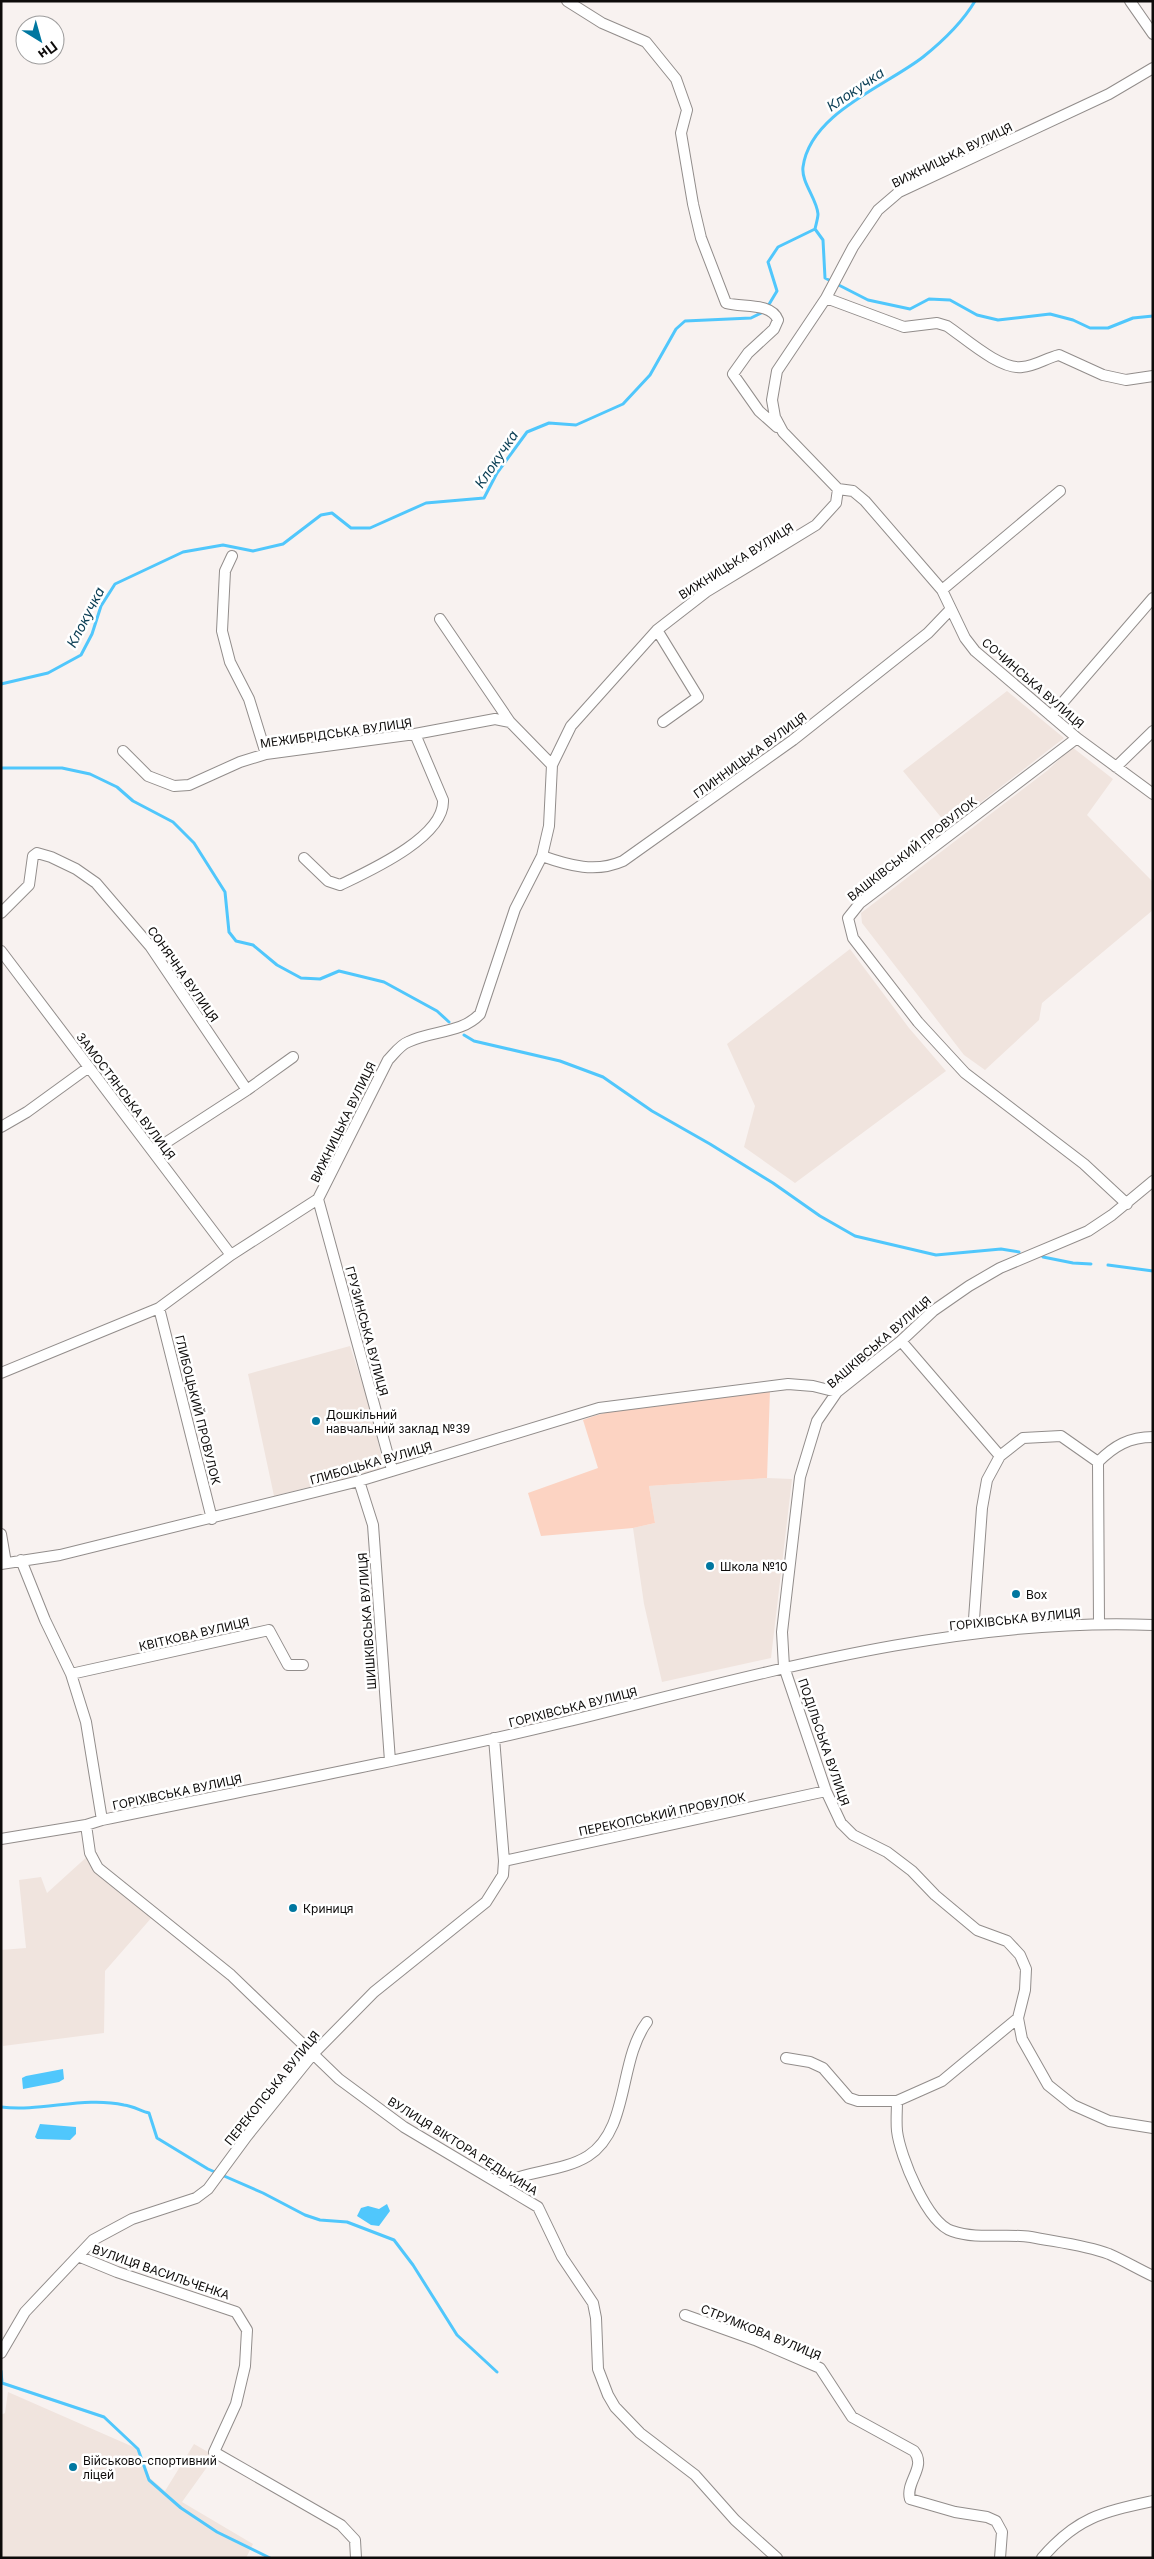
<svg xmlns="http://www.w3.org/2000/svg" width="1154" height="2559" font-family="Inter,sans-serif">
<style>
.built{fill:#f0e4de}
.green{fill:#fcd3c2}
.water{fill:#50c7fc}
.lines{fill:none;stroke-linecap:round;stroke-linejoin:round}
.stream{stroke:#50c7fc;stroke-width:3}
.minor-casing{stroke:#928d8b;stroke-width:12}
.minor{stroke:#fff;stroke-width:10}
.poi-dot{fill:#0077a0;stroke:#fff;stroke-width:2}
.labels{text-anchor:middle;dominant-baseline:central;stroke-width:5;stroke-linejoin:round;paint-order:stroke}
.street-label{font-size:12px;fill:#0d0b0a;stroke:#fff}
.poi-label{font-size:12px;fill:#0d0b0a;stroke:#fff;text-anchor:start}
.water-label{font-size:14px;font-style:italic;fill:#0e4157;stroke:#fff}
</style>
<rect width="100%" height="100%" fill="#f8f2f0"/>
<path class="built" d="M1007 691 1064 738 949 827 903 771Z
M1072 747 1113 779 1087 815 1153 882V910L1042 1003 1039 1020 985 1070 964 1055 862 923 861 913 1048 770Z
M850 949 909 1028 946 1071 795 1183 744 1147 755 1106 727 1044Z
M350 1346 371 1410 384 1468 274 1496 248 1374Z
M767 1478 792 1479 771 1658 662 1682 644 1604 633 1528 655 1523 649 1486Z
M90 1854 153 1916 105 1971 104 2033 3 2046 1 2031V1950L26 1948 19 1880 41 1877 47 1893Z
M8 2392 138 2449 150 2478 165 2491 194 2444 215 2456 182 2502 253 2544 246 2558H1V2415L5 2413Z"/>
<path class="green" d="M770 1390 767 1478 649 1486 655 1523 633 1528 541 1536 528 1493 598 1468 583 1420C641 1398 708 1397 770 1390Z"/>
<path class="water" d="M63 2069 64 2079 59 2082 23 2089 22 2078 26 2076Z
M40 2124 76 2127V2134L70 2140 37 2139 35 2137Z
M387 2204 390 2211 379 2226 371 2225 357 2216 361 2208 368 2206 379 2209Z"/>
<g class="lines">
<path class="stream" d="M815 229 823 240 825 278 868 300 910 309 929 299 950 300 977 315 998 320 1050 314 1073 320 1090 328H1108L1133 318 1153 316
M1 684 48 673 81 655 92 634 101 606 115 584 183 552 223 545 253 551 283 544 321 515 332 513 351 528H370L426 503 484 498 497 473 527 432 549 423 576 425 623 404 650 375 676 329 685 321 751 318 765 311 777 291 768 262 778 247 815 229C816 224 818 218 818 214 817 199 801 182 803 167 810 113 886 86 923 57 943 41 962 23 975 1
M1 768H62L90 774 117 787 133 801 173 822 194 843 225 892 229 932 236 941 253 945 277 965 301 978 320 979 339 971 384 982 437 1011 449 1022
M464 1035 474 1041 560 1061 603 1077 652 1111 710 1144 773 1183 820 1216 855 1236 936 1255 1001 1249 1019 1252
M1043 1257 1073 1263 1091 1264
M1108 1265 1153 1271
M1 2107C42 2112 84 2096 124 2105 133 2106 141 2111 149 2113L157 2138 208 2169 263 2193 305 2215 320 2220 347 2222 394 2240 413 2265 457 2335 497 2372
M1 2371 2 2383 104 2417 138 2449 149 2480 181 2508 217 2532 270 2558"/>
<defs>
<path id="minor" d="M567 1 602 23 646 42 676 79 687 110 681 133 693 204 701 238 726 303C742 308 771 302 778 320L774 329 748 353 733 374 759 411 777 427
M1130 1 1153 34
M826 298 904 327 937 323 947 326C965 338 1000 370 1022 367 1036 366 1046 358 1059 355L1103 375 1126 380 1153 376
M838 489 853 491 865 501 942 590 965 638 975 651 1077 738 1153 794
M232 556 225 571 222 631 230 662 249 699 266 754
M942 590 1060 491
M440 619 510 722 552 765
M657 630 698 697 663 722
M1051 716 1153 598
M1077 738 860 903 848 918 853 938 918 1022 965 1073 1084 1164 1127 1204
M123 751 148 776 174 786 189 785 240 762 266 754 415 734 495 719 510 722
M1116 767 1153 731
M542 856C570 866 596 873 623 861L793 740 928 633 951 609
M304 858 328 881 340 885C369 871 445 837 443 800L415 734
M1 913 29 885 33 856 37 853 51 857 76 869 96 883 150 946 247 1090 153 1151
M1 951 231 1255
M247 1090 293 1057
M1 1127 27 1112 89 1067
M1153 1181 1112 1215 1088 1231 1000 1268 969 1286 933 1311 901 1341 837 1392 817 1421 800 1477 782 1632 784 1667 826 1791 841 1823 853 1835 887 1852 912 1871 935 1895 977 1930 1007 1941 1020 1955 1026 1969 1025 1990 1018 2018 1022 2039 1048 2085 1073 2105 1109 2121 1153 2128
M318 1199 392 1470
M159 1308 212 1519
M901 1341 1000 1456
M1 1373 159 1308 231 1255 318 1199 388 1060C394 1054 400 1045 408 1042 432 1030 461 1034 480 1014L515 909 542 856 549 826 552 765 571 726 657 630 706 592 816 525 836 503 838 489 783 432 775 417 772 400 777 371 826 298 853 247 878 210 899 192 1109 94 1153 68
M359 1481 373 1525 390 1761
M1 1534 6 1563
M21 1560 45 1620 71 1674 86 1722 102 1820
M1 1564 60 1555 359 1481 599 1408 788 1384 813 1386 837 1392
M1099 1623 1098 1462C1114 1446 1129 1437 1153 1437
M973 1633 982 1508 987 1480 1000 1456 1023 1438 1061 1436 1098 1462
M71 1674 269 1630 288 1665H303
M86 1825 90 1853 98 1868 231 1975 339 2079 404 2127 538 2207 562 2257 593 2303 596 2318 598 2369 608 2395 615 2407 640 2433 695 2475 735 2520 777 2558
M1 1839 86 1825 102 1820C256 1788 412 1759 565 1722 757 1675 953 1617 1153 1625
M504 1861 826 1791
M786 2058 810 2062 823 2068 849 2098 858 2101H897L942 2081 1018 2018
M897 2101C897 2111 896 2121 897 2131 900 2156 927 2223 952 2231 978 2240 1005 2233 1031 2237 1056 2242 1085 2245 1109 2254 1123 2260 1138 2269 1153 2276
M501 2184C528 2170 562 2172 588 2156 630 2129 618 2061 647 2022
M78 2256 117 2272 236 2312 247 2330 245 2366 236 2404 214 2452 341 2525 355 2540 356 2558
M685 2315 755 2340 820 2368 852 2417 914 2451C927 2467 905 2482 910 2499L955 2512 987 2517 996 2521 1002 2532 1000 2558
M1 2353 25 2312 93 2240 132 2219 196 2198 208 2189 247 2136 313 2054 374 1992 486 1902 503 1875 504 1861 494 1738
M1042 2558C1077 2517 1103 2512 1153 2501"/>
</defs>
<use href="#minor" class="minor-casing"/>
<use href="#minor" class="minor"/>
</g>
<g class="poi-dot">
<circle cx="316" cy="1421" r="5"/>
<circle cx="710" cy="1566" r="5"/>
<circle cx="1016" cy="1594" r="5"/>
<circle cx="293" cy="1908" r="5"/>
<circle cx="73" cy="2467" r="5"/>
</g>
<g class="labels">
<g class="street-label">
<text transform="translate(952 155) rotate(-26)">ВИЖНИЦЬКА ВУЛИЦЯ</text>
<text transform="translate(736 561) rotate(-32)">ВИЖНИЦЬКА ВУЛИЦЯ</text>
<text transform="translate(1033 683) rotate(41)">СОЧИНСЬКА ВУЛИЦЯ</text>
<text transform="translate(336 733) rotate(-8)">МЕЖИБРІДСЬКА ВУЛИЦЯ</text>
<text transform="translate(750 755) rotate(-36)">ГЛИННИЦЬКА ВУЛИЦЯ</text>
<text transform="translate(912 849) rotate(-38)">ВАШКІВСЬКИЙ ПРОВУЛОК</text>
<text transform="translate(183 974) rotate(55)">СОНЯЧНА ВУЛИЦЯ</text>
<text transform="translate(126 1096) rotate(53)">ЗАМОСТЯНСЬКА ВУЛИЦЯ</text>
<text transform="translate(343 1122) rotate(-64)">ВИЖНИЦЬКА ВУЛИЦЯ</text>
<text transform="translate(367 1331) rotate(75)">ГРУЗИНСЬКА ВУЛИЦЯ</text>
<text transform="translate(879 1342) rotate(-41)">ВАШКІВСЬКА ВУЛИЦЯ</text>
<text transform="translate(198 1410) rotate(76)">ГЛИБОЦЬКИЙ ПРОВУЛОК</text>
<text transform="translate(371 1463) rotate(-16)">ГЛИБОЦЬКА ВУЛИЦЯ</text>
<text transform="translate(1015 1619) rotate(-6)">ГОРІХІВСЬКА ВУЛИЦЯ</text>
<text transform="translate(367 1621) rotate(-94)">ШИШКІВСЬКА ВУЛИЦЯ</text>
<text transform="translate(194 1634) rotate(-13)">КВІТКОВА ВУЛИЦЯ</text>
<text transform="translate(573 1707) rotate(-14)">ГОРІХІВСЬКА ВУЛИЦЯ</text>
<text transform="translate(824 1742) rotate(71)">ПОДІЛЬСЬКА ВУЛИЦЯ</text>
<text transform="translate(177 1792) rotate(-12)">ГОРІХІВСЬКА ВУЛИЦЯ</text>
<text transform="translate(662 1814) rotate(-12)">ПЕРЕКОПСЬКИЙ ПРОВУЛОК</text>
<text transform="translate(272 2088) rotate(-51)">ПЕРЕКОПСЬКА ВУЛИЦЯ</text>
<text transform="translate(463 2146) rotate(32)">ВУЛИЦЯ ВІКТОРА РЕДЬКИНА</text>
<text transform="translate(161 2272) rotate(19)">ВУЛИЦЯ ВАСИЛЬЧЕНКА</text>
<text transform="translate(761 2332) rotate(22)">СТРУМКОВА ВУЛИЦЯ</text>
</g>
<g class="poi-label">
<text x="326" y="1414">Дошкільний<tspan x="326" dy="14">навчальний заклад №39</tspan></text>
<text x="720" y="1566">Школа №10</text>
<text x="1026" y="1594">Box</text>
<text x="303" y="1908">Криниця</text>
<text x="83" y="2460">Військово-спортивний<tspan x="83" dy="14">ліцей</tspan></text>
</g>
<g class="water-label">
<text transform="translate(855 89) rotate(-34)">Клокучка</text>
<text transform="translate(496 459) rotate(-56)">Клокучка</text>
<text transform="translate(85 617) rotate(-63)">Клокучка</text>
</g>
</g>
<rect width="1154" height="2559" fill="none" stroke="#0d0b0a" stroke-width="5"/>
<g transform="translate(40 40) rotate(143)"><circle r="24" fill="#ffffff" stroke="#9e9d9d"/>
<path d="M0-4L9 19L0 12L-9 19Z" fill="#0077a0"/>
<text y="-8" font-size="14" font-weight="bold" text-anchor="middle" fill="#0d0b0a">Пн</text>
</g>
</svg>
